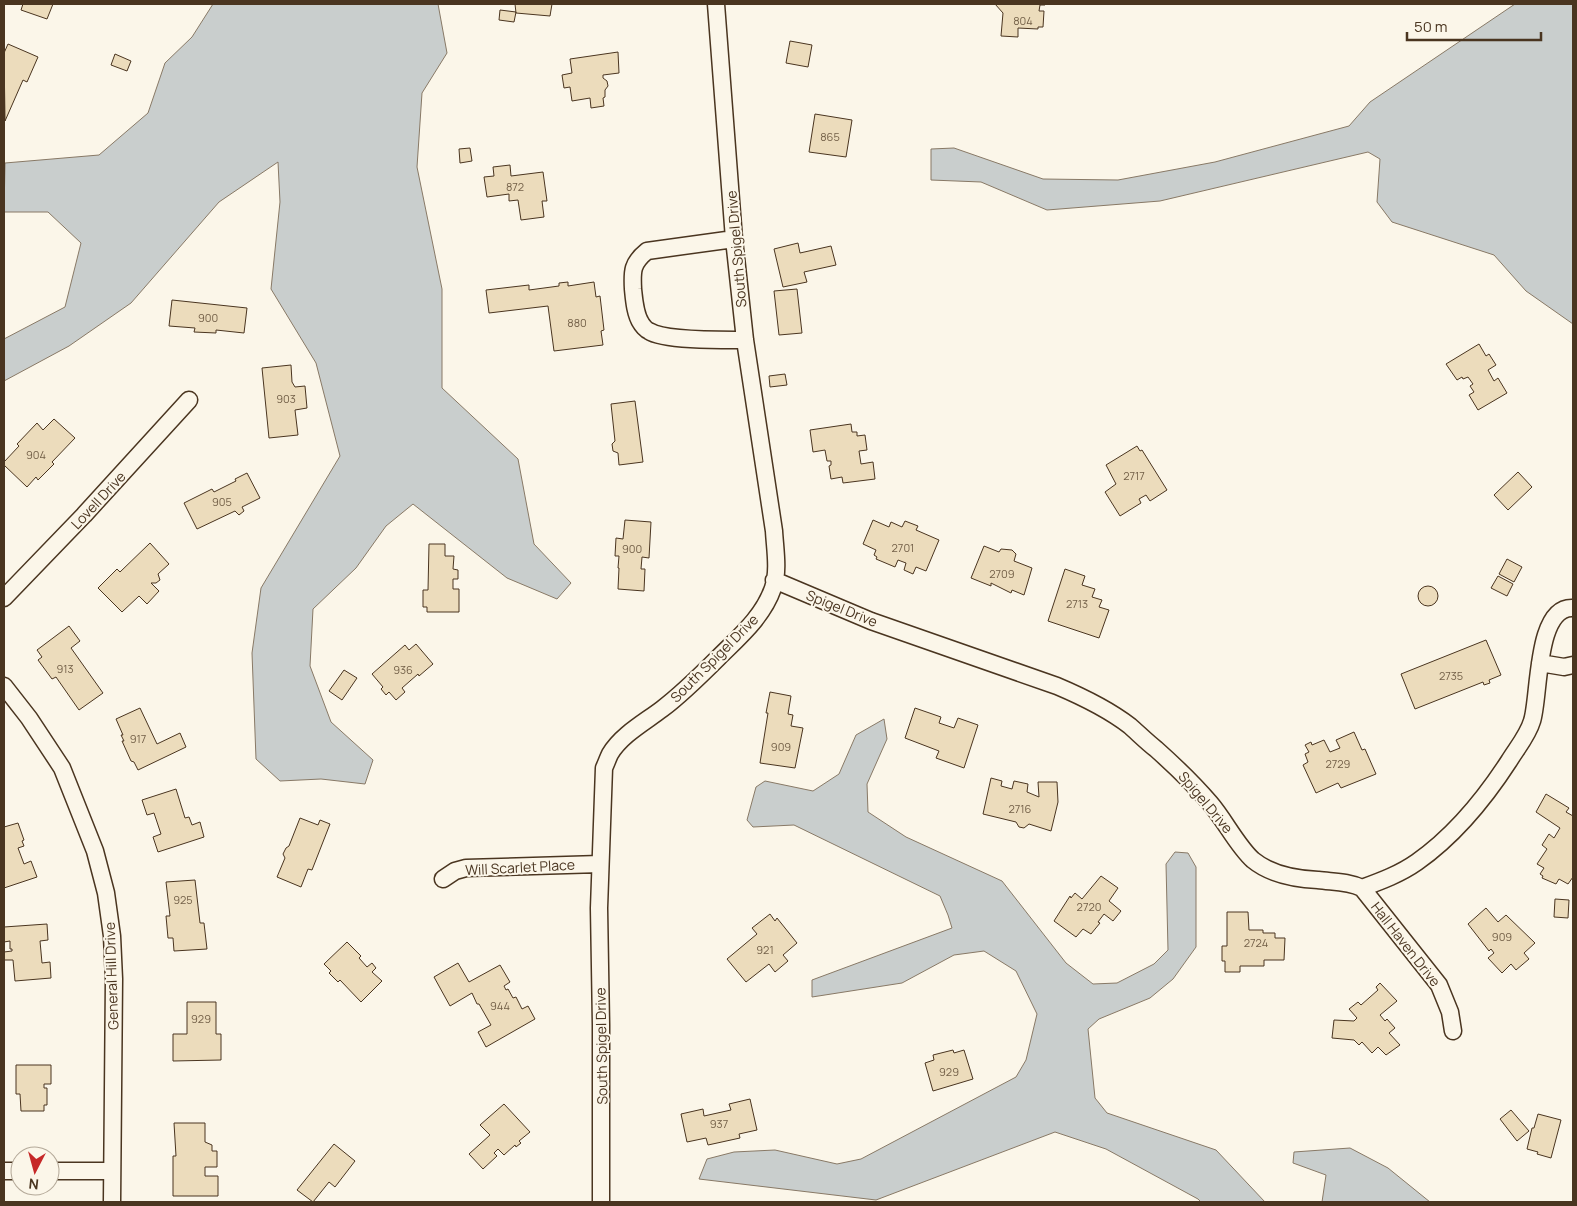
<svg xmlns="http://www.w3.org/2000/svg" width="1577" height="1206" font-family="Manrope,sans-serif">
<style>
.water{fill:#c9cecd;stroke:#887966}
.building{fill:#ecdcbc;stroke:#4a3520}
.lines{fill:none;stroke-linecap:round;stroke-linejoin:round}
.street-casing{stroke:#4a3520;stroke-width:19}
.street{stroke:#fbf6e9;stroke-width:16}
.labels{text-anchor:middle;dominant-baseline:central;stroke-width:4;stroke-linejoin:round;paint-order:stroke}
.number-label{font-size:11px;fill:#725f47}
.street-label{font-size:14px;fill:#4a3520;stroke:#fbf6e9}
</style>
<rect width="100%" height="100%" fill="#fbf6e9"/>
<path class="water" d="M213 4H438L447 53 422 93 417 167 442 289V388L518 459 534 544 571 583 557 599 507 578 413 504 386 526 356 568 313 609 310 666 331 722 373 760 365 784 321 779 280 781 256 759 252 653 261 588 340 456 316 363 271 289 280 202 278 162 219 202 131 303 69 346 4 381V339L65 307 81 243 48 212H4L5 163 99 155 148 113 165 63 192 37Z
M1515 4H1573V324L1526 291 1494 255 1392 222 1377 202 1380 159 1368 152 1160 201 1047 210 981 182 931 180V149L954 148 1043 179 1118 180 1215 162 1349 126 1370 102Z
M884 719 887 739 867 784 868 812 906 837 1002 881 1066 963 1093 984 1117 983 1154 964 1168 950 1166 864 1175 852 1188 853 1196 867V947L1173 979 1150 998 1099 1019 1088 1029 1095 1098 1107 1113 1216 1150 1265 1202H1201L1198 1199 1106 1149 1055 1132 876 1200 699 1179 707 1159 734 1152 775 1150 837 1164 861 1159 1016 1077 1026 1060 1037 1014 1016 971 984 951 954 955 902 983 812 997V980L952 928 948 915 940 896 794 825 753 827 747 820 756 787 765 781 813 791 839 774 856 735Z
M1350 1148 1388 1168 1430 1202H1322L1326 1175 1293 1163 1294 1152Z"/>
<path class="building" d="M23 4H53L47 19 21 10Z
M515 4H552L550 16 516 13Z
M995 4H1045V5H1040L1039 11H1044L1043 27H1038V29L1018 28V37L1001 36 1003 13Z
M500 10 516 12 514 22 499 20Z
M790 41 812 45 808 67 786 63Z
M8 44 38 57 27 82 23 80 5 121 4 53Z
M618 52 619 73 603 75V78L607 81 608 86 605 90V97L603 98 604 106 591 108 590 98 572 101 570 87 564 88 562 75 572 73 570 59Z
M115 54 131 61 127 71 111 65Z
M815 114 852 120 846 157 809 152Z
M470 148 472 161 460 163 459 149Z
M510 165 511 176 543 172 547 201H542L544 217 521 220 518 200 509 201V194L487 197 484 177 494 176 493 167Z
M798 243 800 253 831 246 836 265 804 272 807 282 783 287 774 249Z
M568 282V286L594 282 596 297 600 296 604 330 601 331 603 345 554 351 548 306 489 313 486 290 529 285V290L559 286V283Z
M797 289 802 333 779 335 774 291Z
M172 300 247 308 244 333 216 330V333L194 332 195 328 169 326Z
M1479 344 1486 356 1489 354 1496 365 1488 370 1494 381 1498 378 1507 393 1478 410 1469 395 1474 392 1470 386 1473 384 1468 377 1463 379 1462 377 1457 380 1446 364Z
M291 365 292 382 295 387 305 386 307 408 295 410 298 435 269 438 262 368Z
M785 374 787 385 770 387 769 376Z
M635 401 643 462 619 465 618 453 613 451 612 444 615 441 611 404Z
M54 419 75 438 52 462 54 464 38 480 36 477 27 487 4 465V462L19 446 17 444 37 423 43 430Z
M851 424 852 432H857V436L865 435 867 450 859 451 861 464 873 462 875 479 843 483 842 477 831 479 829 466 831 465V461H827L825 450 813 452 810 430Z
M1137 446 1140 451 1142 450 1167 490 1150 501 1146 495 1139 499 1141 503 1120 516 1105 492 1116 484 1106 465Z
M1518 472 1532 487 1508 510 1494 495Z
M247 473 260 498 242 507 244 511 239 515 235 511 197 529 184 503 212 489 214 492 236 481 235 479Z
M625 520 651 522 649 558 642 557 641 569H645L644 591 618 589 619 568H618L619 556H615L616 538 623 539Z
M873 520 889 527 891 522 902 527 905 521 918 526 916 530 939 540 926 571 916 567 913 574 904 570 906 563 898 560 895 567 876 559 877 557 874 555 876 550 863 544Z
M150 543 169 564 158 574 160 580 156 583H151L159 591 147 604 139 596 122 612 98 588 117 569 120 572Z
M429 544H445V556H454L453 569 458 570V579H453V589H459V612H427V607H423V590H428Z
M984 546 999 552 1001 549 1012 550 1016 554 1014 561 1032 568 1024 595 1012 590 1011 593 991 583V586L971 578Z
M1507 559 1522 567 1514 582 1499 574Z
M1065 569 1085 576 1082 585 1095 589 1092 597 1102 600 1099 607 1109 610 1099 638 1048 621Z
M1498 576 1513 584 1507 596 1491 588Z
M1418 596a10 10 0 1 1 20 0a10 10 0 1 1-20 0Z
M69 626 80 641 71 648 103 693 79 710 56 677 52 679 38 660 42 657 37 650Z
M1486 640 1501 675 1489 680 1490 683 1484 685 1483 682 1415 709 1401 674Z
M416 644 433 664 419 676 418 674 402 688 405 692 396 700 389 692 386 695 381 689 383 687 372 674 405 645 409 650Z
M344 670 357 678 342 700 329 691Z
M770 692 791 696 788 714 793 715 791 726 803 728 795 768 760 763 768 713H766Z
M140 708 157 744 180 733 186 747 138 770 134 762 131 761 122 741H124L121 735H123L116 719Z
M915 708 941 717 939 723 954 728 958 718 978 725 964 768 936 758 939 751 905 738Z
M1354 732 1362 750 1365 749 1376 774 1341 788 1338 783 1316 793 1303 765 1308 762 1305 754 1309 752 1305 745 1311 742 1312 745 1324 740 1330 752 1340 748 1336 740Z
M991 778 1002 781 1001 786 1012 789 1014 781 1028 784 1027 792 1039 797 1038 782H1057L1058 802 1051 831 1029 824 1024 828 1019 827 1016 822 983 814Z
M176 789 185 818 189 817 192 825 200 822 204 837 158 852 153 837 161 834 154 813 147 815 142 800Z
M1546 794 1569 808 1566 812 1573 816V877L1568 884 1559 879 1556 884 1542 878 1543 876 1540 874 1544 868 1537 864 1547 849 1542 845 1549 834 1554 838 1560 828 1536 812Z
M300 818 318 825 320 820 330 824 312 870 308 869 301 887 277 877 285 858 283 854 286 848 289 846Z
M18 823 24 840 22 841 24 846 18 848 24 864 31 861 37 877 4 888V827Z
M1101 876 1118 888 1109 901 1121 911 1113 921 1104 914 1098 922 1100 923 1091 934 1083 929 1076 937 1054 921 1070 896 1071 898 1075 893 1082 899Z
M195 880 200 923H204L207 949 174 951 173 938H168L166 916H170L166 882Z
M1555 899 1569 900 1568 918 1554 917Z
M1486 908 1498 922 1506 915 1535 943 1524 953 1529 959 1516 970 1511 964 1502 973 1488 958 1494 953 1491 949 1489 951 1468 924Z
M1227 912H1248L1249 930H1263V933H1275V938H1285L1284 960H1264V966H1240V972H1225V961H1222V946H1227Z
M770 914 775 921 777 918 797 943 783 955 788 961 775 972 769 964 746 982 727 959 757 934 752 928Z
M47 924 48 940 40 941 42 963 50 962 51 978 15 981 13 960H4V952L12 951V949H10V941L4 942V927Z
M347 942 361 956 359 958 367 967 372 963 376 968 372 972 382 981 361 1002 340 980 338 982 329 973 331 971 324 964Z
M458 963 469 982 500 965 510 982 504 986 506 990 508 989 513 998 516 997 522 1009 528 1006 535 1019 486 1047 478 1032 491 1025 479 1004H477L472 993 450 1006 434 977Z
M1380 983 1397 1001 1380 1015 1385 1021 1387 1019 1395 1028 1389 1033 1400 1045 1386 1055 1378 1047 1372 1053 1362 1042 1359 1045 1354 1040 1332 1038 1334 1020 1354 1021 1357 1018 1349 1009 1358 1002 1361 1005 1378 990 1376 987Z
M187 1002H216V1034H221V1060L173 1061V1034H187Z
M953 1050 954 1053 964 1050 973 1079 933 1091 925 1063 934 1060 933 1055Z
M16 1065H51V1084H44V1088H47V1105H44V1111H21L20 1094H16Z
M750 1099 757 1130 739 1134 740 1138 708 1145 706 1138 687 1142 681 1114 703 1109 704 1116 731 1110 729 1104Z
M504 1104 530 1132 519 1141 521 1143 516 1147 515 1145 504 1155 498 1149 494 1153 497 1156 483 1169 469 1154 490 1135 480 1125Z
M1511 1110 1529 1131 1517 1141 1500 1119Z
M1538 1114 1561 1120 1551 1158 1537 1154 1538 1152 1527 1149 1532 1128H1534Z
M174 1123H205V1142L212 1145V1151H217V1167H205V1176H218V1196H173V1156H176Z
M334 1144 355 1161 335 1187 329 1182 313 1202 297 1190Z"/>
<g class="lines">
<defs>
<path id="street" d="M734 239 647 251C632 263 632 271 633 289 634 299 635 314 641 323 642 325 646 330 649 331 664 341 725 340 745 340
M774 580 871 621 1057 686C1083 697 1108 709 1130 726 1139 734 1147 742 1156 749 1175 766 1193 783 1210 803 1224 819 1238 847 1253 860 1270 874 1297 879 1318 880 1333 882 1348 881 1362 888 1381 881 1400 874 1417 862 1454 836 1485 798 1509 761 1517 748 1528 735 1532 721 1540 697 1535 606 1573 608
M4 598 84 515 189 400
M1540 663 1564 667 1573 665
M4 686 29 718 62 768 95 851 106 893 112 936 114 979 112 1202
M443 879 455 871 466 868 600 864
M1362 888 1439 985 1450 1012 1453 1031
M4 1171H20
M50 1171H112
M601 1202V1025L599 908 604 768C606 764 608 758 610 754 621 735 645 722 662 709 682 694 701 675 719 657 739 637 763 617 773 588 779 571 775 549 774 531L745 340 734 239 716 4"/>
</defs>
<use href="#street" class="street-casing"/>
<use href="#street" class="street"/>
</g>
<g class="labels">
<g class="number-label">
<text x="1023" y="20">804</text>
<text x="830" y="136">865</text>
<text x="515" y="186">872</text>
<text x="208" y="317">900</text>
<text x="577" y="322">880</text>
<text x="286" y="398">903</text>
<text x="36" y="454">904</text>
<text x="1134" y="475">2717</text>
<text x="222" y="501">905</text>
<text x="903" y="547">2701</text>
<text x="632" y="548">900</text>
<text x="1002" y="573">2709</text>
<text x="1077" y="603">2713</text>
<text x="65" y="668">913</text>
<text x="403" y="669">936</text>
<text x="1451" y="675">2735</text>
<text x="138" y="738">917</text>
<text x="781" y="746">909</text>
<text x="1338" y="763">2729</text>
<text x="1020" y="808">2716</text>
<text x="183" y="899">925</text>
<text x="1089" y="906">2720</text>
<text x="1502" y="936">909</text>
<text x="1256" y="942">2724</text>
<text x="765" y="949">921</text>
<text x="500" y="1005">944</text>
<text x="201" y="1018">929</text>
<text x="949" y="1071">929</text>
<text x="719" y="1123">937</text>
</g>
<g class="street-label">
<text transform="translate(736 249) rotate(-95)">South Spigel Drive</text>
<text transform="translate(98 500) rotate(-47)">Lovell Drive</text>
<text transform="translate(842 608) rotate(22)">Spigel Drive</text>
<text transform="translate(714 658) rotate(-45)">South Spigel Drive</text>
<text transform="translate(1206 802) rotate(50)">Spigel Drive</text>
<text transform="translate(520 867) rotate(-3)">Will Scarlet Place</text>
<text transform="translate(1406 944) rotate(52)">Hall Haven Drive</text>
<text transform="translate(111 976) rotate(-92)">General Hill Drive</text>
<text transform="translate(601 1046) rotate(-91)">South Spigel Drive</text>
</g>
</g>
<rect width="1577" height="1206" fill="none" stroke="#4a3520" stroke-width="10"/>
<g transform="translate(35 1171) rotate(186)"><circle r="24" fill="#fbf6e9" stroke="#b4a999"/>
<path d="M0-4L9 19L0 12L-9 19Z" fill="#c62828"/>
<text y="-8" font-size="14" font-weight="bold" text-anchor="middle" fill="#4a3520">N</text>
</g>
<path d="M1407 32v8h134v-8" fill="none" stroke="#4a3520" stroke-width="2.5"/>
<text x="1414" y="32" font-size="15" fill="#4a3520" stroke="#fbf6e9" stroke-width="4" paint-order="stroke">50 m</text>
</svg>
